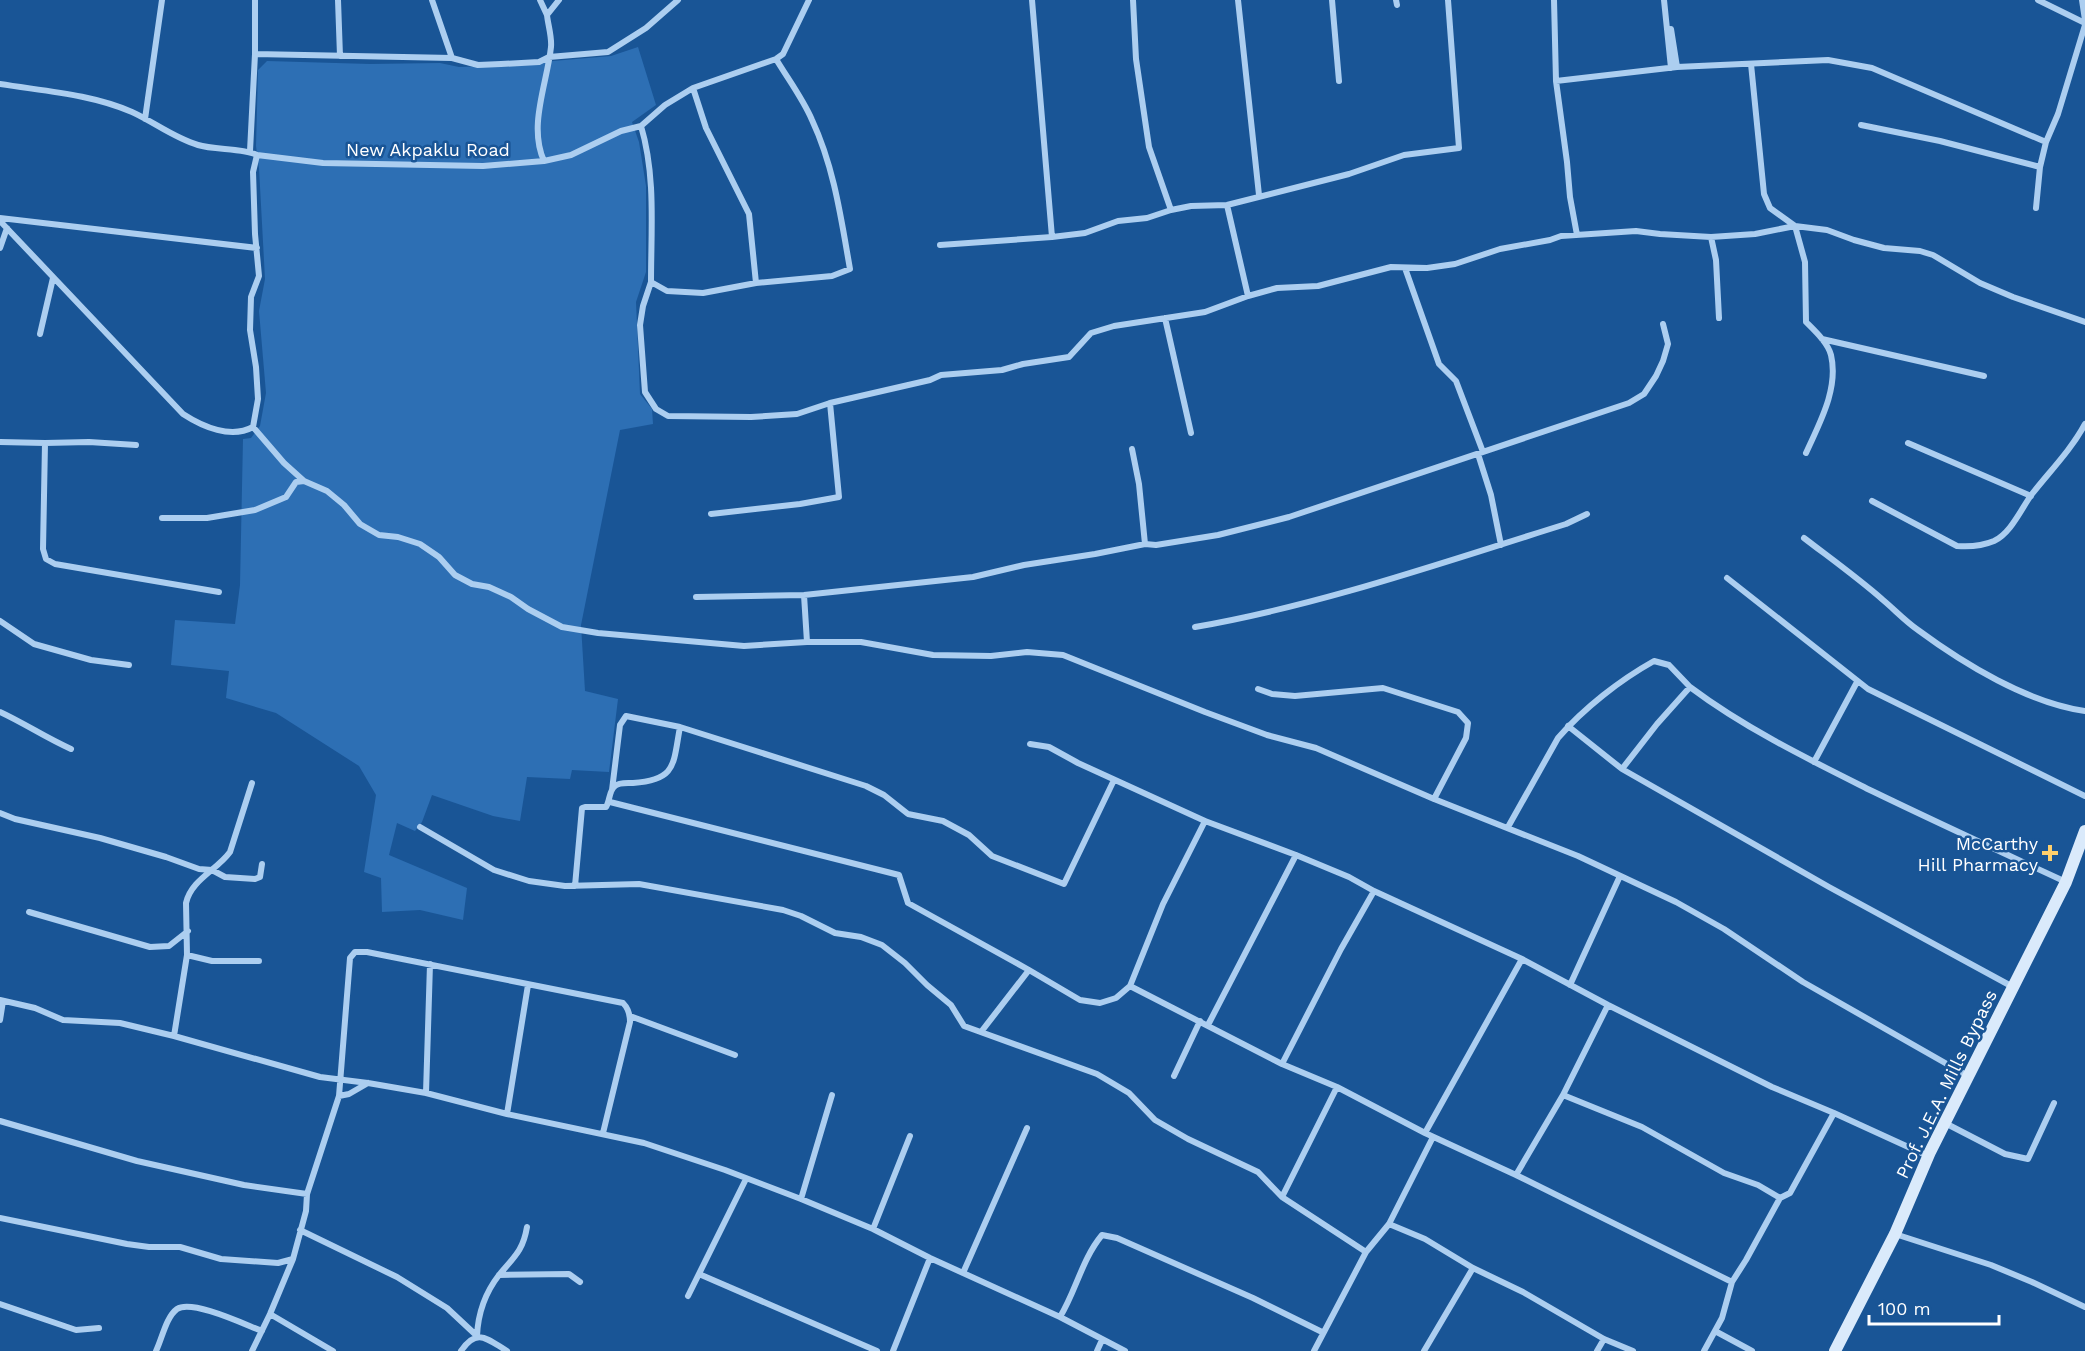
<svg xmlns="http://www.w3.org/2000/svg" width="2085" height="1351" font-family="'Work Sans',sans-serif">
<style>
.green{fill:#2d6fb4}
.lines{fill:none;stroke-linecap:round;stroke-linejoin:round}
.street{stroke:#accef0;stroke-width:6}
.secondary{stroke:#daeafb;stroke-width:12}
.poi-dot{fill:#ffcf6c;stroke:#195596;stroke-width:2}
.labels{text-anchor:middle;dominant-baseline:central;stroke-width:5;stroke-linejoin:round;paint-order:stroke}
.street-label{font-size:18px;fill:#fff;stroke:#195596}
.poi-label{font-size:18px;fill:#fff;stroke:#195596;text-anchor:end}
</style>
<rect width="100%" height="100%" fill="#195596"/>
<path class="green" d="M638 47 656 105 632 122 639 142 646 186V272L636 302 640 394 652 409 653 424 620 430 581 625 585 691 618 699 609 772 572 770 570 779 527 777 520 821 493 816 432 795 422 822 415 831 397 823 389 855 467 888 463 920 420 910 382 912 381 878 364 872 376 795 359 766 276 713 226 698 229 671 171 665 175 620 235 624 240 585 243 439 251 438 260 426 266 393 259 311 265 279 259 168 256 146 258 70 267 61 370 64 440 63 459 67 532 65 553 61 611 56Z"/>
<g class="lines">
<path class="street" d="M338 0 340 56
M432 0 452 58
M540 0 547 15
M1032 0 1052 237
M1133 0 1136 59 1149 147 1171 210
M1238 0 1259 195
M1332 0 1339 81
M1396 0 1397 5
M1554 0 1556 81 1567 162 1570 197 1577 235
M1664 0 1671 68
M2038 0 2085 23
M2082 0 2085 20
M1671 29 1677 67
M255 54 452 58 478 65 501 64 539 62 549 57 608 52 646 28 678 0
M1751 64 1764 194 1770 208 1795 226 1805 262 1806 322C1815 331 1828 343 1831 355 1839 389 1819 424 1806 453
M1556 81 1677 67 1828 60 1872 68 2046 142
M0 84C43 91 91 94 132 112 154 122 174 138 198 145 214 150 245 148 257 155L323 163 483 166 544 161 571 155 621 131 641 126 665 105 693 88 776 59 783 54 809 0
M693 88 706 128 749 214 756 283
M145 119 162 0
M1861 125 1940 141 2040 167
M641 126C656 176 651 230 651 282L667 291 703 293 756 283 832 276 850 269C841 218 834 167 812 120 803 99 788 79 776 59
M250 151 255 54V0
M544 161C528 126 547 84 551 47 552 37 548 25 547 15L559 0
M1227 205 1248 296
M2036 208 2040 167 2046 142 2058 114 2085 25
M0 218 257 248
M0 221 183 414C203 427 231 439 253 427L258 399 256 367 250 330 251 297 259 276 255 234 253 172 257 155
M1711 237 1716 260 1719 318
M940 245 1052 237 1085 233 1118 221 1147 218 1171 210 1191 206 1227 205 1349 174 1404 155 1459 148 1448 0
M0 248 7 228
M1405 268 1439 364 1456 381 1483 452
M651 282 643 306 640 325 645 392 656 409 668 416 751 417 797 414 830 403 930 380 941 375 1002 370 1023 364 1069 357 1091 333 1114 326 1205 312 1248 296 1277 288 1318 286 1391 267 1427 268 1455 264 1500 249 1550 240 1561 236 1636 231 1660 234 1711 237 1755 234 1795 226 1827 230 1854 240 1884 248 1920 251 1933 255 1980 283 2013 297 2085 322
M1165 318 1191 433
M40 334 53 278
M1822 339 1984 376
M253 427 284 463 304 481 327 491 344 505 360 524 379 535 398 537 420 544 439 557 455 575 472 584 489 587 511 597 528 609 562 627 598 633 744 646 807 642H861L933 655 991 656 1027 652 1063 655 1205 712 1267 735 1316 748 1434 799 1578 856 1676 902 1724 929 1803 982 1968 1076
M0 442 45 443 43 549 46 559 55 564 219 592
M45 443 89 442 136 445
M1908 443 2031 496
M1132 449 1139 484 1145 544
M1478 454 1491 495 1501 545
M1872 501 1957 546C1970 547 1982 546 1994 541 2011 533 2021 509 2032 494 2050 471 2071 450 2085 424
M711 514 800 504 839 497 830 403
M162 518H207L255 510 286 497 296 482 304 481
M1804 538C1830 558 1858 578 1883 600 1895 610 1905 621 1918 630 1964 664 2028 703 2085 711
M1727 578 1868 689 2085 796
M804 595 807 642
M696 597 804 595 973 577 1024 565 1095 554 1145 544 1156 545 1218 535 1289 517 1629 403 1644 394 1656 376 1663 361 1668 344 1663 324
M0 621 34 644 91 660 129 665
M1195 627C1321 605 1444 562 1566 524L1587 514
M1258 689 1272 694 1295 696 1383 688 1458 712 1468 723 1466 738 1434 799
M0 712C24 723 46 738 71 749
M1568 726 1622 769 1657 724 1690 687C1746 729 1810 760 1872 791 1936 822 2001 852 2066 882
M1030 744 1049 747 1078 763 1205 821 1296 855 1349 877 1374 891 1522 959 1608 1005 1772 1087 1834 1113 1928 1156
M1814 762 1857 682
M1622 769 1829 887 2013 987
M612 790 620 725 626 716 680 727 866 786 884 795 908 814 943 821 969 835 992 856 1064 884 1114 780
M610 802 899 875 908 903 1029 970 1080 1000 1100 1003 1116 998 1130 986 1163 904 1205 821
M0 813 15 819 100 838 166 857 199 869 212 870 225 877 255 879 260 877 262 864
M420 827 494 870 529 881 565 886 639 884 783 910 801 916 835 933 861 937 882 945 905 963 927 985 951 1005 964 1026 1097 1074 1129 1093 1155 1120 1188 1139 1258 1172 1282 1197 1366 1252
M1508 827 1558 738C1584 708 1620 680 1654 661L1669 665 1690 687
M575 886 582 808 585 807H606C610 801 609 790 615 786 619 782 628 783 633 783 677 780 673 764 680 727
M29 912 150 947 169 946 188 931
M187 955 212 961H259
M1522 959 1425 1133 1516 1175 1732 1282
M1570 985 1620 876
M1130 986 1282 1064 1337 1087 1425 1133
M0 1000 35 1008 63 1020 120 1023 174 1036 320 1077 368 1083 426 1093 507 1114 644 1143 725 1170 801 1199 873 1229 930 1258 1060 1317 1125 1351
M630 1016 735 1055
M0 1020 3 1001
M1208 1025 1296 855
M981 1032 1029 970
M174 1036 187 955 186 903C191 880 217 870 230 852L252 783
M1282 1064 1341 949 1374 891
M1174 1076 1200 1021
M426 1093 430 964
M1563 1095 1642 1127 1724 1173 1758 1185 1780 1198
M339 1096 349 1094 368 1083
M507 1114 528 985
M0 1121 137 1161 244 1185 307 1194
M1945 1123 2005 1154 2028 1159 2054 1103
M1516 1175 1563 1095 1608 1005
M1282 1197 1337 1087
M801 1199 832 1095
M0 1218 127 1244 149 1247H180L221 1259 278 1263 293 1259 306 1211 307 1194 339 1096 350 958 355 952H367L623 1003C628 1008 630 1015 630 1022L603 1133
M1389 1224 1425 1239 1473 1268 1523 1292 1604 1339 1633 1351
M873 1229 910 1136
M300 1230 397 1277 447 1308 477 1336
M1895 1234 1991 1265 2032 1282 2085 1307
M963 1273 1027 1128
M699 1274 877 1351
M499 1275 569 1274 580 1282
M688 1296 746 1179
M0 1304 76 1330 99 1328
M270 1314 333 1351
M1060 1317C1076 1291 1082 1259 1102 1235L1117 1238 1253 1298 1322 1332
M1715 1331 1752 1351
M477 1336C478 1313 485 1293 499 1275 514 1257 523 1251 527 1227
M156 1351C162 1339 166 1317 177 1309 192 1299 246 1325 262 1331
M252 1351 270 1314 293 1259
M461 1351C477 1327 487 1339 507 1351
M893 1351 930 1258
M1097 1351 1102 1340
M1314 1351 1366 1252 1389 1224 1433 1137
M1424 1351 1473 1268
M1597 1351 1604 1339
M1704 1351 1722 1318 1732 1282 1746 1260 1780 1198 1790 1193 1834 1113"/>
<path class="secondary" d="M1835 1351 1895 1234 1930 1152 2066 882 2085 831"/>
</g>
<path class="poi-dot" d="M2047 844h6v6h6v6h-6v6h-6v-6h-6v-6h6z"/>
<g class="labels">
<g class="street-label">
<text x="428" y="149">New Akpaklu Road</text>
<text transform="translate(1946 1084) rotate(-64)">Prof. J.E.A. Mills Bypass</text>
</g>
<g class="poi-label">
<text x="2038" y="843">McCarthy<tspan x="2038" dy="21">Hill Pharmacy</tspan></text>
</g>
</g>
<path d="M1869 1315v9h130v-9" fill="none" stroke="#ffffff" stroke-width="3"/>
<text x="1878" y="1315" font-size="18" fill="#ffffff" stroke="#195596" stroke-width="4.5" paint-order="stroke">100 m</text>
</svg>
